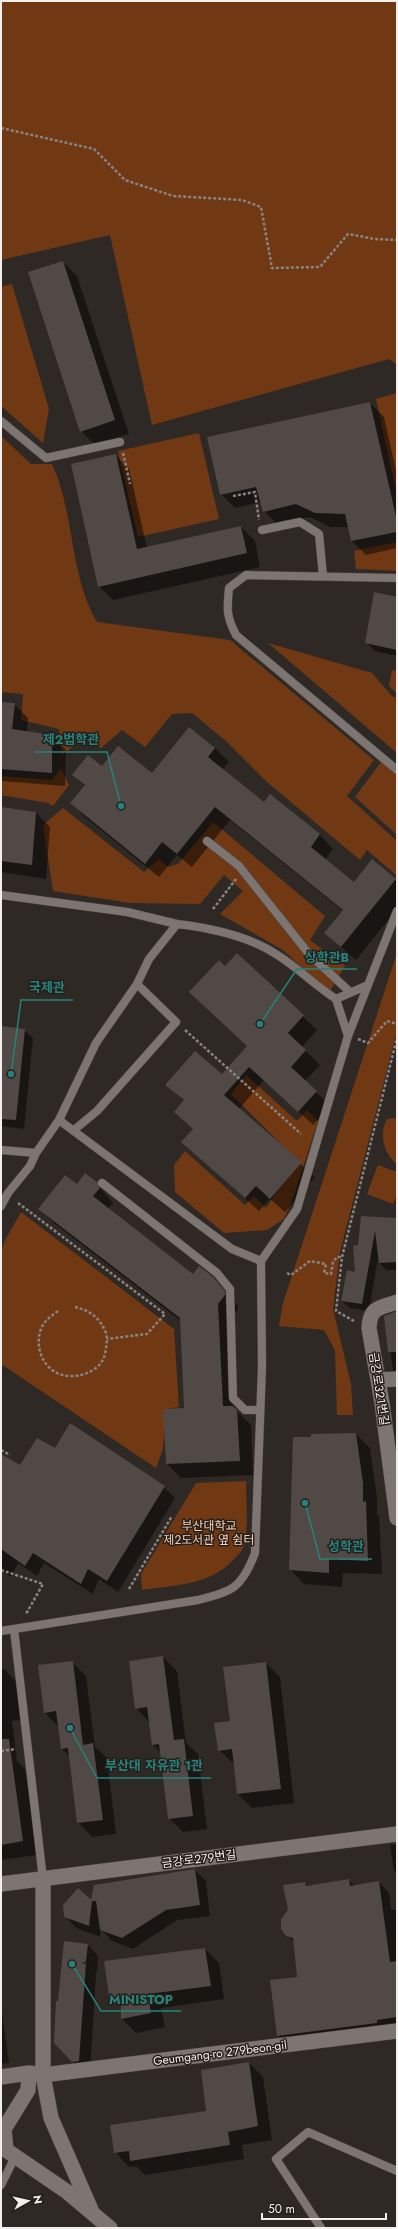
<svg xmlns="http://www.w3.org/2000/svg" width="398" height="2229" font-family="Jost,'Noto Sans KR',sans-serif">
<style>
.green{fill:#703914}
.shadow{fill:#0007}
.building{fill:#504945}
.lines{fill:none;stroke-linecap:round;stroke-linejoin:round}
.service-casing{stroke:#4c4643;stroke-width:9}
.minor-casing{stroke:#4c4643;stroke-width:16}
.path{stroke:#898481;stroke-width:2.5;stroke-dasharray:3 2;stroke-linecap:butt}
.service{stroke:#7d7571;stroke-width:8}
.minor{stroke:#7d7571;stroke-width:15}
.labels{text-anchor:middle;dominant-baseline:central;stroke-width:3;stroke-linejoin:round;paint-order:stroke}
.street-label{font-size:12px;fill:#f3efec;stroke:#251f1b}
.park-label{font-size:12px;fill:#fbd0b7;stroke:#251f1b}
.leader{fill:none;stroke:#26827b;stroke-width:1.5}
.callout-dot{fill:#26827b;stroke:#251f1b;stroke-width:1.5}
.callout-label{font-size:13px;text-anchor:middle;font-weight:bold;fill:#26827b;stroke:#251f1b;stroke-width:3;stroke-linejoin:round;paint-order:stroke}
</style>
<rect width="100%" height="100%" fill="#2f2925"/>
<path class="green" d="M1 1H397V365L389 359 152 425 110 235 1 260Z
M12 284 49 409 43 443 1 406V287Z
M397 393V495L376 399Z
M199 433 219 519 138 537 118 451Z
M1 436 31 464H52C75 514 69 574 97 622L230 640 374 760 347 796 397 841V876L367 850 360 860 267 782 226 741 192 713 172 714 145 747 122 730 101 748 83 739 62 755 59 729 21 720 23 694 1 692Z
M397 542V571L356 569 354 551Z
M268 643 372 673 392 696 397 698V753Z
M392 670 397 671V694L389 686Z
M381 762 397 775V835L355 797Z
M61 768 69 785 53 806 48 803 1 795V776L52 780Z
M63 808 144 872 159 859 168 867 178 864 213 822 325 916 310 940 345 966 329 993 283 950 220 914 243 891 224 875 200 904 130 903 53 891 43 825Z
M397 953V1031L340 1252 333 1309 351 1384 353 1415H337L335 1350 324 1330 279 1326 283 1303Z
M246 1075 297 1121 307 1110 318 1121 294 1195 284 1219 267 1230 224 1233 175 1192 174 1165 185 1151 245 1205 254 1196 266 1208 298 1161 231 1094Z
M397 1118V1164C383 1154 379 1132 387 1119Z
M378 1165 397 1172V1194L393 1204 367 1194Z
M21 1212 174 1329 179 1407 166 1409 163 1449 156 1468 1 1364V1251L5 1240Z
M246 1481C246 1501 249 1526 244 1545 243 1550 239 1554 235 1558 212 1585 176 1585 142 1590L141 1574 196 1483Z"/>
<path class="shadow" d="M63 262 77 276 129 434 95 445 81 431Z
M370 403 384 417 397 475V548L366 555 352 541 349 527H330L310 517 278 525 264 511 261 502 235 508 221 494Z
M115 455 129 469 147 548 241 527 255 541 260 567 113 600 99 586Z
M397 598V656L375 651 366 642Z
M1 703 14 704 28 718 27 732 52 736 66 750 65 786 1 781Z
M215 748 229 762 222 770 264 804 270 796 320 835 333 849 325 860 354 883 395 879 397 881V909L356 960 325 933 343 911 230 820 192 867 177 855 159 877 85 817 72 803 85 786 73 775 102 768 152 775Z
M1 809 36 813 50 827 46 879 1 872Z
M237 954 317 1030 302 1047 320 1065 305 1081 330 1106 313 1125 264 1080 239 1109 315 1177 285 1212 270 1199 259 1211 183 1142 194 1130 175 1112 184 1101 167 1085 222 1076 247 1046 225 967Z
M1 1027 24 1030 33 1038 24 1129 1 1126Z
M96 1183 113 1203 108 1209 193 1275 212 1278 238 1306V1309L232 1318 236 1410 251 1425 253 1475 181 1478 167 1464 185 1409 181 1321 54 1223 40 1209 77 1186Z
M362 1217 397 1219V1276L396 1270H387L379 1263 378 1258 369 1311 350 1308 342 1301 356 1273Z
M397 1312V1373L393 1370 385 1316Z
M70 1424 164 1487 175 1498 118 1592 99 1579 93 1594 44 1563 37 1576 18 1563 11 1577 1 1570V1455L20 1467 56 1449Z
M356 1434 370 1448 377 1497V1514L379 1516 382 1574 343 1573 342 1587 304 1584 290 1569 312 1438Z
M163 1657 177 1671 186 1743 198 1754 207 1829 183 1832 169 1818 161 1753 153 1745 150 1723 136 1708Z
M72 1662 86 1676 95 1747 107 1758 116 1834 92 1837 78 1822 70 1757 62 1749 59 1727 45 1713Z
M266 1663 280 1677 294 1803 252 1808 238 1794 234 1764 219 1750 231 1722Z
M4 1669 18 1683 23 1720 12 1721 17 1761 25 1769 37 1855 1 1860V1670Z
M397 1844V1874L394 1871 390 1845Z
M195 1870 206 1881 210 1916 177 1920 133 1949 112 1941 101 1929 100 1937 76 1928 65 1916 92 1901 95 1886Z
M349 1880 355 1886 379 1882 389 1893 391 1910H397V2032L288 2046 278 2036 298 1978 294 1942 287 1935 290 1911 304 1883 308 1886Z
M87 1944 98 1956 97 1972 95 1973 96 1975 90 2072 84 2073 55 2043 59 2002Z
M205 1949 219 1963 224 1999 161 2008 165 2027 136 2033 122 2019V2007L110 1996Z
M1 2006 9 2063 1 2064Z
M249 2063 263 2077 272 2140 242 2145 244 2159 145 2175 136 2166 129 2167 115 2152 207 2112Z"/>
<path class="building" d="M63 261 115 420 80 432 28 272Z
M370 402 397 521V532L351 541 345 514 315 513 296 504 263 512 256 487 220 495 207 437Z
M116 454 137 549 241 526 247 553 98 587 71 464Z
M374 592 397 597V650L365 643Z
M1 702 15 703 12 729 52 735V773L1 769Z
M189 727 215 748 208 757 264 802 270 794 320 834 311 847 354 882 372 859 396 879 341 947 324 933 343 910 215 807 177 854 162 842 145 864 70 803 85 785 72 775 88 755 102 766 118 746 152 773Z
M1 807 36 812 32 865 1 861Z
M237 953 304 1015 288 1033 306 1050 291 1067 317 1091 298 1112 249 1067 224 1095 302 1162 270 1199 256 1186 245 1198 181 1142 193 1129 174 1112 184 1100 165 1085 195 1051 222 1074 247 1046 189 992 219 960 225 966Z
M1 1026 25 1029 16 1120 1 1119Z
M85 1173 97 1182 100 1188 93 1196 193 1274 199 1266 213 1277 225 1291V1295L218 1304 223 1406H233L237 1410 240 1461 166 1464 163 1409 184 1408 180 1318 38 1209 65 1175 77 1184Z
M361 1216 397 1218V1262L379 1263 375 1231 362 1304 341 1301 347 1270 355 1272 353 1246 358 1245Z
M397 1311V1352H388L384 1316Z
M70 1423 165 1486 107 1581 88 1569 81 1584 33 1553 25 1566 1 1549V1454L20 1465 37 1438 55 1448Z
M356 1433 363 1483V1502L366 1501 368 1561 329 1559V1573L289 1570 293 1437H311V1434Z
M163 1656 174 1740 184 1739 193 1816 168 1819 159 1744 152 1745 147 1707 135 1709 129 1661Z
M73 1661 83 1745 93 1743 103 1820 77 1823 68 1748 61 1749 56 1711 44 1713 38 1665Z
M266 1662 281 1789 237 1794 232 1749 218 1751 214 1723 230 1721 223 1667Z
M1 1739H9L23 1841 1 1845Z
M195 1869 200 1905 166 1910 122 1938 100 1930 96 1901H92L89 1926 64 1917 63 1905 78 1888 91 1900 94 1885Z
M349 1879 350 1886 379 1881 390 1962 397 1961V2017L377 2020V2023L277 2036 270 1980 297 1977 293 1938 286 1936 281 1929V1919L288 1910 283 1885 305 1882 306 1886Z
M64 1941 88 1944 86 1961 82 1964 86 1963 79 2061 72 2062 54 2043 56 2001H58Z
M205 1948 211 1986 148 1994 151 2013 121 2019V1999L109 1996 104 1961Z
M249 2062 258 2126 228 2132 230 2145 130 2161 129 2151 114 2153 110 2125 206 2111 201 2070Z"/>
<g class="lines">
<defs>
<path id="service" d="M1 421 46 458 120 442
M262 530 300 522 319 534 323 576
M397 578 246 575 229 588C227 609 226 616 236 635L397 770
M207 841 239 866 309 954 350 992
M1 895 127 912 177 924
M336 999 348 1036
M59 1120 232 1249 261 1261
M74 1130 97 1111 176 1022 137 984
M1 1150 36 1153
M102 1183 217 1273 230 1289 233 1398 245 1410H259
M1 1206 8 1193 30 1166 36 1153 59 1120 96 1043 137 984 149 959 177 924C211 928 250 936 279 956 299 969 316 986 336 999L368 985
M14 1629 198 1600C233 1591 242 1588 255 1553L262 1367 261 1261 297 1209 348 1036 397 911
M1 1631 14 1629 43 1879
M1 2185 15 2157
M321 2228 276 2159 308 2132 397 2171"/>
<path id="minor" d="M397 1302C379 1308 370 1307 369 1328L382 1403 397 1518
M378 1380 397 1379
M43 1879V2075L51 2118 92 2212
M1 1884 397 1834
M29 2073 28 2090 4 2129 6 2150 66 2191 110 2228
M1 2077 29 2073 43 2075 397 2031"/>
</defs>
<use href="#service" class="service-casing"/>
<use href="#minor" class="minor-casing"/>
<path class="path" d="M1 128 94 149 125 180 173 196 242 200 261 207 272 268 320 267 348 234 375 239 397 240
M123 453 130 484
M233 496 255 492 259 520
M213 909 236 879
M185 1030 301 1134
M358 1039 368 1043 387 1021 397 1024
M18 1203 165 1314 147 1334 107 1339
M287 1273 291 1275 310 1261 326 1264 324 1273 331 1274 333 1262 337 1257H342
M58 1311C51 1316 44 1321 41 1329 35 1345 41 1365 57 1373 73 1381 101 1373 105 1354 106 1347 108 1340 106 1333 100 1318 91 1311 75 1307
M354 1321 336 1311 342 1257 397 1038
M1 1450 10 1455
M1 1570 43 1584 26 1614
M129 1589 172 1516
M1 1751 16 1749"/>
<use href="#service" class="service"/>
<use href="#minor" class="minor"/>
</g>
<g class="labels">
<g class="street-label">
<text transform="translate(379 1389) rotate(81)">금강로321번길</text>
<text transform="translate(199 1859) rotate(-7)">금강로279번길</text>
<text transform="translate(220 2053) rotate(-7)">Geumgang-ro 279beon-gil</text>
</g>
<g class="park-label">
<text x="209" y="1526">부산대학교<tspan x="209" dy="14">제2도서관 옆 쉼터</tspan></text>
</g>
</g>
<path class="leader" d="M121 806L107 752H35M260 1024L297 969H357M11 1074L21 1000H73M305 1503L320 1559H372M70 1728L97 1778H211M72 1964L101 2011H181"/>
<g class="callout-dot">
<circle cx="121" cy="806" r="4"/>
<circle cx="260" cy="1024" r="4"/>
<circle cx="11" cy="1074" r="4"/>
<circle cx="305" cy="1503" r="4"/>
<circle cx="70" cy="1728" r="4"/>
<circle cx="72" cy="1964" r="4"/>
</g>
<g class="callout-label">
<text x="71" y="744">제2법학관</text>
<text x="327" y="962">상학관B</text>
<text x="47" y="992">국제관</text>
<text x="346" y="1551">성학관</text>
<text x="154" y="1770">부산대 자유관 1관</text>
<text x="141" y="2004">MINISTOP</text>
</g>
<rect width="398" height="2229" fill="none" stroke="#f3efec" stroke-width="4"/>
<g transform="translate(28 2201) rotate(82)" stroke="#251f1b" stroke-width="3" paint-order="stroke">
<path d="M0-3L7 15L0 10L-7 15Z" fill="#f3efec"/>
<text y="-6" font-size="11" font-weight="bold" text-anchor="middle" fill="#f3efec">N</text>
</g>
<path d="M262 2213v6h124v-6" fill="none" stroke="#f3efec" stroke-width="2"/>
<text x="268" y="2213" font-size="12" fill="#f3efec" stroke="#251f1b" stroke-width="3" paint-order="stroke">50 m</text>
</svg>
